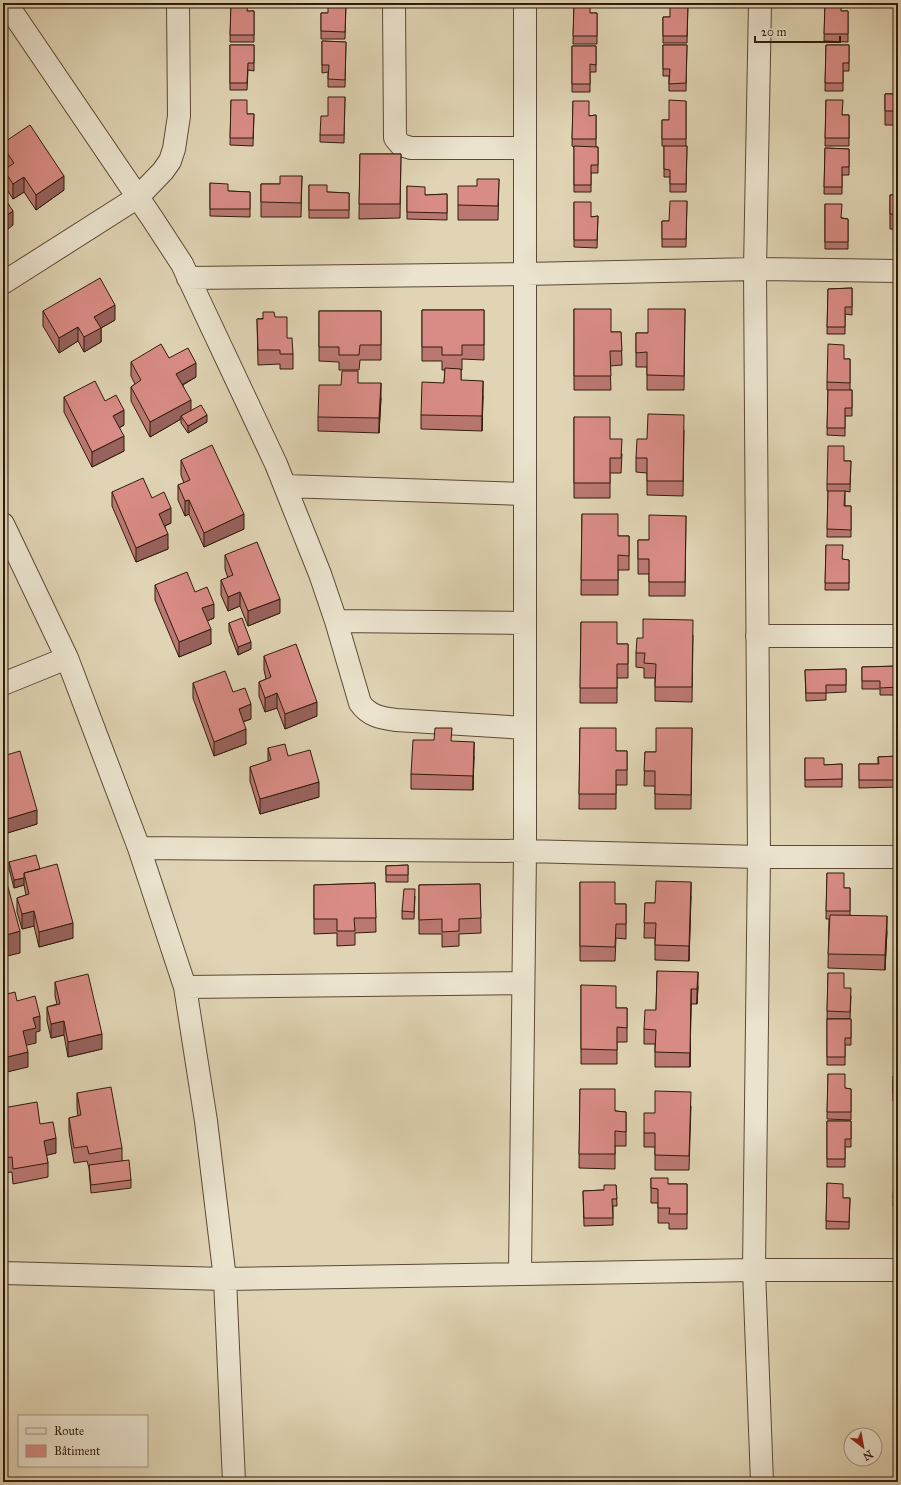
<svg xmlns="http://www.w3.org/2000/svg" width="901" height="1485" font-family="'IM FELL Great Primer',serif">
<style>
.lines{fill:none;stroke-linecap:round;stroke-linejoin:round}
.minor-casing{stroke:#5c4935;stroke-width:24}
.minor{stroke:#ebe3ce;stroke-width:22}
.wall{fill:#bb7872;stroke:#301b0b}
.shaded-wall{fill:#98625d;stroke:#301b0b}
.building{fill:#d98c85;stroke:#301b0b}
</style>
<rect width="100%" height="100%" fill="#e0d4b4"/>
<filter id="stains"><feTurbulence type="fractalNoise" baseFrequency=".005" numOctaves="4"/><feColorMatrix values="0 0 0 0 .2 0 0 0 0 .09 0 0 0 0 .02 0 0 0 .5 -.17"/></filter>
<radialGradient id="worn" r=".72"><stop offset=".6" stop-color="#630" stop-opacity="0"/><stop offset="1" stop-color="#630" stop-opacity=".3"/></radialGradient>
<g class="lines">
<defs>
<path id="minor" d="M6 3 152 218 182 264 276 464 320 574 336 621 360 703C369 716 381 718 396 720L525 728
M394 3 395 138 401 145 411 148H524
M760 3 755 269 759 857 754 1270 762 1482
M188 278 525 274 755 269 898 271
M3 283 138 197 163 171 170 161 174 149 179 116 178 3
M285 486 525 494
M3 524 67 658 139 848 185 987 206 1121 225 1279 234 1482
M336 621 525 623
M757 636H898
M3 684 67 658
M139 848 525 851 759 857H898
M185 987 523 983
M3 1273 225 1279 754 1270H898
M520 1274 525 851V3"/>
</defs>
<use href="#minor" class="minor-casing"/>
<use href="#minor" class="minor"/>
</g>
<path class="wall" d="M231 3 248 11H254V42H230Z
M346 3 345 39H321V13H328Z
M574 3 590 13H597V44H573Z
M688 3 687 43H663V17H670Z
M825 3 841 11H848V42L824 41Z
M322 41 346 42 345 87H328V72L322 73Z
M230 45H254V71L248 70 247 90H230Z
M663 45H687L686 91H669V76H663Z
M826 45H849V71H843V91H825Z
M572 46H596V72H590V92H572Z
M885 94H898V125H885Z
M345 97 344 143 320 142V135L328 116Z
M231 100 247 114H254L253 146 230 145Z
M826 100 842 115H849V146H825Z
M573 101 589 116 596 115V147H598V173H591V192H574V147L572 146Z
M686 101V146H687L686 192H670V177H664V146H662V120H669Z
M3 143 64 190 36 210 24 192 13 199 4 185V170L7 167 3 162Z
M825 148 849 149V175H842V194H824Z
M360 154H401L400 218 359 219Z
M302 176 301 217H261V184H280Z
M499 179 498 220H458V205Z
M210 183 228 191 250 192V217L210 216Z
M309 185 327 192 349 193V218H309Z
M407 186 425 195 447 194V220L407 219Z
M890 195H898V229H890Z
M687 201 686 247H662V221H669Z
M574 202 591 217 598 216 597 248 574 247Z
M825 204 842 218 848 219V249H825Z
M852 288V315L845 314V334H827L828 289Z
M574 309 611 332H621L622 365 610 366 611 390H574Z
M685 309 684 390H647V367H636V333H648Z
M897 309H898V331H897Z
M422 310H484V360L462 359V370H461V380L483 396 482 431 421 429V415L444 383 445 370H442V361H422Z
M43 311 115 320 101 328V342L84 352 78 341 59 353 43 326Z
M319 311H381V360H360L359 370H339V362L319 361Z
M275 317 293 354V369H280V364L258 365 257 319Z
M169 358 196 377 183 385 191 411 207 422 188 433 181 423V419L150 437 131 401V387L135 384 131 376V362Z
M844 359H850V390H852V416H845V436L827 435 828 390H827V382Z
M358 383 381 398 379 433 318 431V417L341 385Z
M64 397 105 401 124 425 119 428 124 451 92 467 64 412Z
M894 410H898V434H895Z
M574 417 610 439 622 454 621 473H610V498H574Z
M684 430 683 496 647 495V473L636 472V458L647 439Z
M181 460 244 529 204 547 189 514 185 516 178 500V485L184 483 181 475Z
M844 461H851L850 492 845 491V506H851V537H827L828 491H827V484Z
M112 492 152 498 171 523 165 526 168 549 136 562 112 506Z
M582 514 618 536H629V570H618V595H581Z
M686 516 685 596H649V574H638V540H649Z
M826 545 842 559 849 560V590H825Z
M225 555 280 613 248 626 240 606 228 611 221 595V580L228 578 225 569Z
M155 585 195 592 214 618 207 621 211 644 179 657 155 600Z
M581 622 617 644H628V678H617V703H580Z
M229 623 251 649 238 655 229 631Z
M693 635 692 702 655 701V678H644V668L636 667V653L643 638Z
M264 656 317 716 285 729 277 708 265 712 259 696V682L266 679 264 670Z
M898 666V695H880V689H862V667Z
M846 669V692L826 693V700L806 701 805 670Z
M193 683 233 692 251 719 243 722 246 744 214 756 193 698Z
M580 728 616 751H627V785H616V809H579Z
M692 728 691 809H655V786H644L645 752H656Z
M268 748 288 756 319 797 260 814 250 781V767L268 762Z
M3 756 37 824 4 834 3 831Z
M474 756 473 790 411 789V774Z
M898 756V787L859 788V764H878V757Z
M805 758 824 765 842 764V787H805Z
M9 862 40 869 73 938 39 947 34 926 22 929 17 912V898L26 895 24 885 14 888 9 869Z
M408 865V882H386V866Z
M827 873 844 888H850V915L887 931 885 970 828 968 829 919H826Z
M580 882 615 904H626V939L616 938 615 961H580Z
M375 883 376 932 355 933V945L337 946V933L314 934V885Z
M480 884 481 933 459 934V946L442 947V934H419V885Z
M415 896 414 919H402V911Z
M691 896 689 961 655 960V938H644L645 903H655Z
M657 971 698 986 697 1004H691L690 1067H655V1044H644V1029L656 1010Z
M828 973 844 988 851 996 850 1019H827Z
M55 982 102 1049 68 1057 64 1035 51 1038 47 1021V1007L57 1004 55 996Z
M581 985 616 1008H627V1042H617V1064H581Z
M827 1019H851V1045H845V1065H827Z
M828 1074 845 1088 851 1089V1120L827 1119Z
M893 1076H898V1101H893Z
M580 1089 615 1111 626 1112V1146H615V1169L579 1168Z
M77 1093 122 1148V1161L131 1180V1188L91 1193 89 1168 87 1161 74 1163 69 1132V1118L78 1116 77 1108Z
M691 1106 689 1170H655V1147H644V1133L655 1113Z
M3 1108 40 1124 56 1153 46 1155 48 1163V1177L13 1184 12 1172 3 1173V1134H4L3 1126Z
M827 1121H851V1147H845V1167H827Z
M651 1178 668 1184H687V1229H669V1223H658V1203H651Z
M894 1181 898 1182V1206H893Z
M827 1183 843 1198H850L849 1229H826Z
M616 1185 617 1206H613V1225L584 1226 583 1191 604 1190Z"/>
<path class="shaded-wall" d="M64 176V190L36 210V195Z
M24 177V192L13 199V184Z
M13 211V225L3 233V218Z
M115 305V320L101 328V342L84 352V337L94 317Z
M78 327V341L59 353V338Z
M196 363V377L176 388V374Z
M483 381V396L482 431V416Z
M381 383V398L379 433V418Z
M191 400V414L181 416V419L150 437V422Z
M124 410V425L113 431V416Z
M207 415V422L188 433V426Z
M124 436V451L92 467V452Z
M189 500V514L185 516V501Z
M171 508V523L159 528V514Z
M244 514V529L204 547V533Z
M168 534V549L136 562V548Z
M240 592V606L228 611V597Z
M280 599V613L248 626V611Z
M214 604V618L202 623V608Z
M211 629V644L179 657V642Z
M251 642V649L238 655V647Z
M277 693V708L265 712V698Z
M317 702V716L285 729V714Z
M251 704V719L239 723V709Z
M246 729V744L214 756V742Z
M474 742V756L473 790V776Z
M319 782V797L260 814V799Z
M37 810V824L4 834V820Z
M24 878V885L14 888V880Z
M691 882V896L689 961V946Z
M34 911V926L22 929V914Z
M887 916V931L885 970V955Z
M73 923V938L39 947V932Z
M20 931V953L3 957V936Z
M698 972V986L697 1004V989Z
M691 989V1004L690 1067V1053Z
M40 1016V1031L36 1032V1043L23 1046V1031L33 1018Z
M64 1021V1035L51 1038V1024Z
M102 1034V1049L68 1057V1042Z
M28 1052V1067L3 1073V1058Z
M56 1138V1153L44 1156V1141Z"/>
<path class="building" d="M231 3H248L247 11H254V35H230Z
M328 3H346L345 32 321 31V13H328Z
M574 3H590V13H597V36H573Z
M670 3H688L687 36H663V17H670Z
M825 3H841V11H848V34H824Z
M322 41 346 42 345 80 328 79 329 65H322Z
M230 45H254V63H248L247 83H230Z
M663 45H687L686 83 669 84 670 69H663Z
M826 45H849V63H843V83H825Z
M572 46H596V65L590 64V84H572Z
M885 94H898V111H885Z
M328 97H345L344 135H320L321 116H328Z
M231 100H247V114H254L253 138H230Z
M669 100 686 101V139H662V120H669Z
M826 100H843L842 115H849V138H825Z
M573 101H589V116L596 115V139H572Z
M30 125 64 176 36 195 24 177 13 184 4 170 14 163 3 147V143Z
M574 146 598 147V165H591V185H574Z
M664 146H687L686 184H670V170L664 169Z
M825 148 849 149V167H842V187H824Z
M360 154H401L400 204H359Z
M280 176H302L301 203 261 202V184H280Z
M477 179H499L498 206 458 205V186H477Z
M210 183 228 184V191L250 192V209H210Z
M309 185H327V192L349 193V210H309Z
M407 186 425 187V195L447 194V213L407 212Z
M890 195H898V214H890Z
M3 196 13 211 3 218Z
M670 201H687L686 239H662V221H669Z
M574 202H591V217L598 216 597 240H574Z
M825 204H842L841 218 848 219V242H825Z
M100 278 115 305 94 317 101 328 84 337 78 327 59 338 43 311Z
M852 288V307H845V327H827L828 289Z
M574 309H611V332H621L622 351H610L611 376H574Z
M648 309H685L684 376 647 375V352L636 353V333H648Z
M897 309H898V324H897Z
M422 310H484V345H462V355H442V347H422Z
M319 311H381V345H360L359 355H339V347H319Z
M263 312H274L275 317H287V338H292L293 354H280V350H258L257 319H263Z
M161 344 169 358 188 348 196 363 176 374 191 400 150 422 131 387 141 380 131 362Z
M828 344 844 345V359H850V383L827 382Z
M445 368 461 369V380L483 381 482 416 421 415 422 382 444 383Z
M342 371H358V383H381L379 418 318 417 319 385H341Z
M95 381 105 401 116 395 124 410 113 416 124 436 92 452 64 397Z
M828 390H852V408H845V428H827Z
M201 405 207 415 188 426 181 416Z
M894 410H898V426H895Z
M648 414 684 415 683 481H647V458H636L637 439H647Z
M574 417H610V439H622L621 458H610V483H574Z
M212 445 244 514 204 533 189 500 185 501 178 485 190 480 181 460Z
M828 446H844V461H851L850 484H827Z
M143 478 152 498 164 492 171 508 159 514 168 534 136 548 112 492Z
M828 491H845L844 506H851V530L827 529Z
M582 514H618V536H629V556L618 555V580H581Z
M649 515 686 516 685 582H649V559H638V540H649Z
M257 542 280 599 248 611 240 592 228 597 221 580 233 575 225 555Z
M826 545H843L842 559 849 560V583H825Z
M187 572 195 592 207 587 214 604 202 608 211 629 179 642 155 585Z
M242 618 251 642 238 647 229 623Z
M643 619 693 620 692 687H655L656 664 644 663 645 653H636L637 638H643Z
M581 622H617V644H628V664H617V688H580Z
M296 644 317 702 285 714 277 693 265 698 259 682 271 677 264 656Z
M898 666V687L880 688V681H862V667Z
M846 669V685H826V693H806L805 670Z
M225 671 233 692 245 688 251 704 239 709 246 729 214 742 193 683Z
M435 728H452L451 741 474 742 473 776 411 774 413 740H434Z
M580 728H616V751H627V770H616V794H579Z
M656 728H692L691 795 655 794V771H644L645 752H656Z
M285 744 288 756 310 750 319 782 260 799 250 767 271 760 268 748Z
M20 751 37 810 4 820 3 816V756Z
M898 756V780H859V764H879L878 757Z
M805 758H824V765L842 764V779L805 780Z
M36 855 40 869 24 873V878L14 880 9 862Z
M57 864 73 923 39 932 34 911 22 914 17 898 29 894 24 873Z
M408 865V875H386V866Z
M3 869 20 931 3 936Z
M827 873H844V888H850V911H826Z
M656 881 691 882 689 946 655 945 656 923H644L645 903H655Z
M580 882H615V904H626V924H616L615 947 580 946Z
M375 883 376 918H354L355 931H337V919H314V885Z
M480 884 481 918 459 919V931L442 932V919L419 920V885Z
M404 889H415L414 912 402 911Z
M830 915 887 916 885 955 828 954Z
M657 971 698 972 697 989H691L690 1053 655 1052 656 1030 644 1029 645 1010H656Z
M828 973H844V988H851L850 1012 827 1011Z
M88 974 102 1034 68 1042 64 1021 51 1024 47 1007 60 1004 55 982Z
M581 985 616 986V1008H627V1028L617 1027V1050L581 1049Z
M15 992 17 1001 35 996 40 1016 33 1018 36 1028 23 1031 28 1052 3 1058V995Z
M827 1019H851V1038H845V1057H827Z
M828 1074H845V1088L851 1089V1112H827Z
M893 1076H898V1094L893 1093Z
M111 1087 122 1148 89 1154 87 1146 74 1148 69 1118 81 1115 77 1093Z
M580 1089H615V1111L626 1112V1132L615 1131V1154H579Z
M655 1091 691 1092 689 1156 655 1155V1133H644V1113H655Z
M37 1102 40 1124 53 1122 56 1138 44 1141 48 1163 13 1169 12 1157 3 1158V1134L7 1133 3 1108Z
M827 1121H851V1139H845V1159H827Z
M129 1160 131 1180 91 1185 89 1165Z
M651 1178H668V1184H687V1214H669L670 1208H658V1189L651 1188Z
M894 1181 898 1182V1198H893Z
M827 1183 843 1184V1198H850L849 1222 826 1221Z
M604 1185H616L617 1199H612L613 1218H584L583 1191 604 1190Z"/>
<rect width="901" height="1485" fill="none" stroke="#e0d4b4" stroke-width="16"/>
<rect x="4" y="4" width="893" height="1477" fill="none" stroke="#301b0b" stroke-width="2"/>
<rect x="8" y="8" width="885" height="1469" fill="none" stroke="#301b0b"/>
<rect x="18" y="1415" width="130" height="52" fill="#ebe3ce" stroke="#a09380"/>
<rect x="26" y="1428" width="20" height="6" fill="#ebe3ce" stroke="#a09380"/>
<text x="54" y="1435" font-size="12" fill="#301b0b">Route</text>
<rect x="26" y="1445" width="20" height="12" fill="#d98c85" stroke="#a09380"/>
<text x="54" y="1455" font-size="12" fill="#301b0b">Bâtiment</text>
<g transform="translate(863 1447) rotate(149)"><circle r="19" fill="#ebe3ce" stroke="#a09380"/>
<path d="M0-3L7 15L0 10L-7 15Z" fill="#8f2418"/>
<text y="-6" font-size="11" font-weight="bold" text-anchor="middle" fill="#301b0b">N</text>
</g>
<path d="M755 36v6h85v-6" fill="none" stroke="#301b0b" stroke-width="2"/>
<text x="761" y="36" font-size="12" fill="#301b0b" stroke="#ebe3ce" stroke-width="3" paint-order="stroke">20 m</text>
<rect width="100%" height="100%" filter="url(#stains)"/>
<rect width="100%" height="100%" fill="url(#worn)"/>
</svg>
